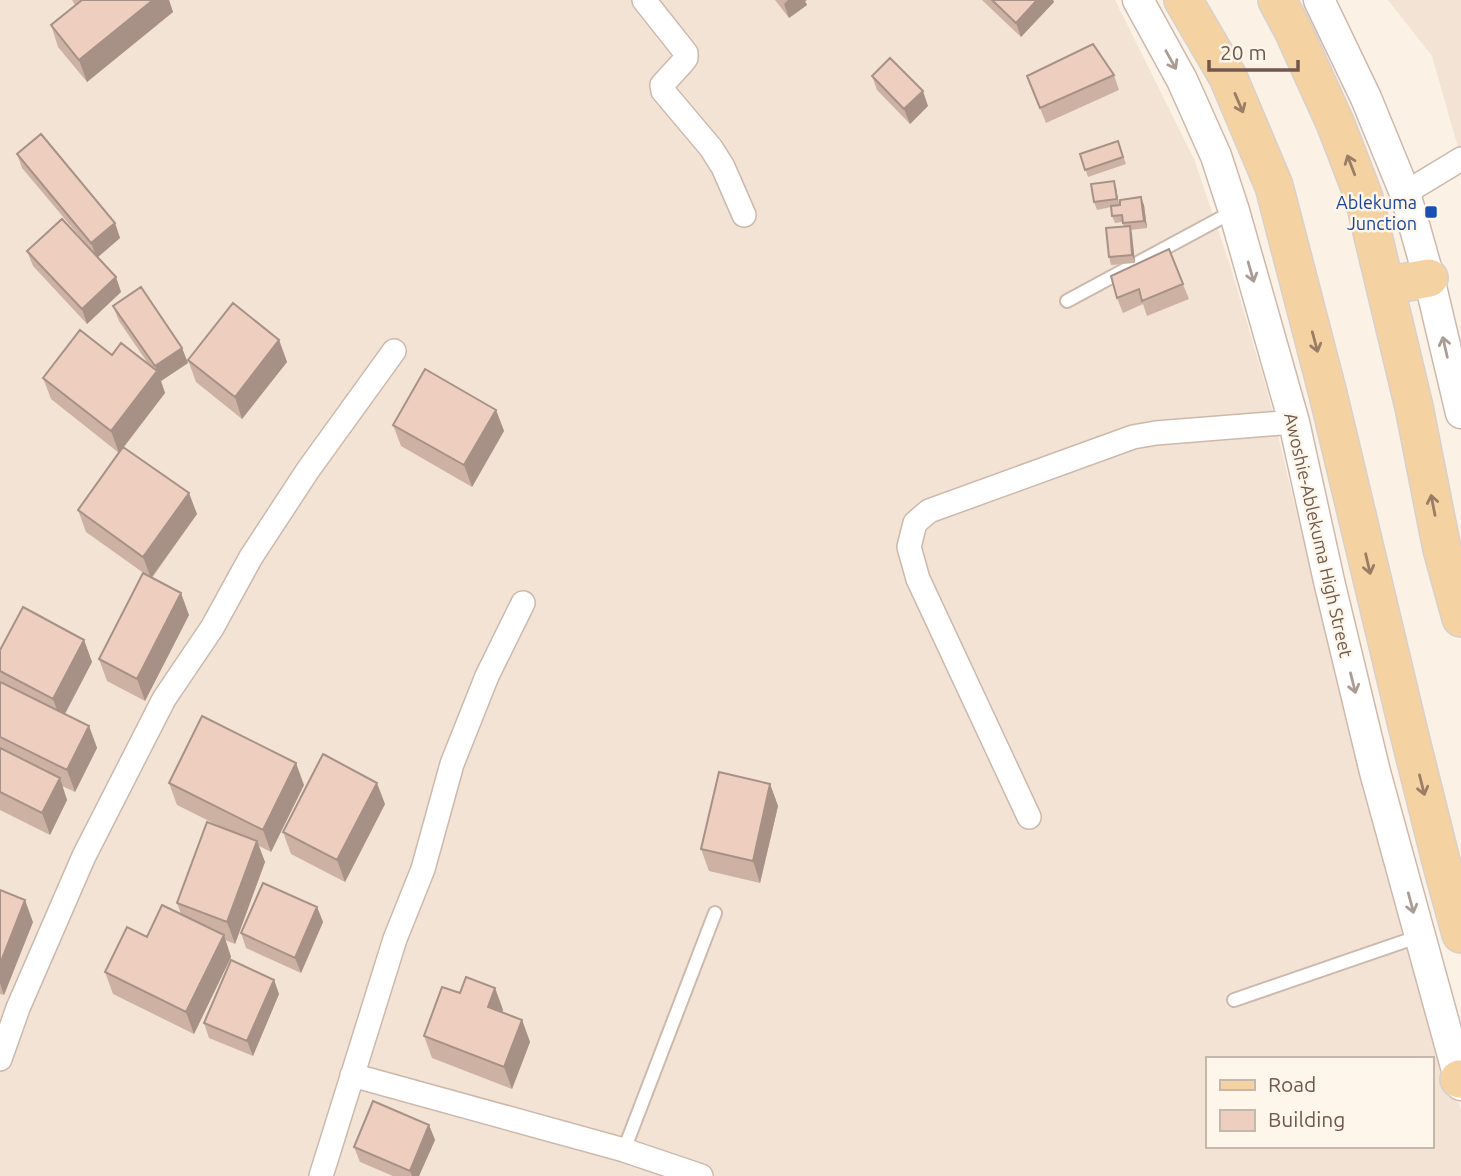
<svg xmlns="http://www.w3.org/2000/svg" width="1461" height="1176" font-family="Ubuntu,sans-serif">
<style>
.residential{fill:#f2e3d4;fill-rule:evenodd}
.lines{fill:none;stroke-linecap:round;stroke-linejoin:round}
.service-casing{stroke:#ccb9ac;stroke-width:16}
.minor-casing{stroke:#ccb9ac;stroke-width:26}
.tertiary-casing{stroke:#ccb9ac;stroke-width:33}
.primary-casing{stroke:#d8d0cd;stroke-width:40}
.service{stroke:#fff;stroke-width:12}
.minor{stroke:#fff;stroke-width:23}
.tertiary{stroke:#fff;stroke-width:30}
.primary{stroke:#f5d2a2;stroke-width:37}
.wall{fill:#cdb2a4}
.shaded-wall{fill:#a79186}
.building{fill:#eecfbf;stroke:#a79186;stroke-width:2}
.oneway{stroke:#aa9b94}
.oneway2{stroke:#997d66}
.transit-dot{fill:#1a4fb4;stroke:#fef6eb;stroke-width:2.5}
.labels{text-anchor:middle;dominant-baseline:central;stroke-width:5;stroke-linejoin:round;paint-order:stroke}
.transit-label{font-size:18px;fill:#164399;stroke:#fef6eb;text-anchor:end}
.street-label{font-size:18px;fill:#72584c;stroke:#fef6eb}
</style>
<rect width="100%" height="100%" fill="#fbf1e5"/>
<path class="residential" d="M0 0H1115L1194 159 1230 265 1268 394 1353 747 1461 1110V1176H0ZM1207 1059H1431V1146H1207Z
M1388 0H1461V158L1432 56Z"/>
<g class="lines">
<defs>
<path id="service" d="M1067 301 1234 211
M1234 1000 1420 936
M624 1150 715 913"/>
<path id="minor" d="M644 0 686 53V58L683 62 662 85 663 91 711 148 723 167 744 215
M1405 193 1461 159
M1029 817 918 579 909 547 915 523 929 511 1133 437 1156 433 1294 422
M0 1059 18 1008 84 856 164 699 212 628 251 557 308 470 394 351
M352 1075 624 1150 701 1176
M321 1176 395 939 423 869 452 764 487 676 523 603"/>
<path id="tertiary" d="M1138 0 1182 80 1216 156 1234 211 1294 422 1329 581 1375 772 1461 1085
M1319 0 1366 98 1405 193 1429 278 1461 413"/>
<path id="primary" d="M1183 0 1228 77 1274 186 1328 394 1408 729 1442 865 1461 934
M1277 0 1293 30 1336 125 1364 198 1414 407 1442 549 1461 618
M1386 286 1429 278
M1459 1079H1461"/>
</defs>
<use href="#service" class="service-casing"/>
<use href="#minor" class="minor-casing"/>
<use href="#tertiary" class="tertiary-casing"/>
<use href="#primary" class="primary-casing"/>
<use href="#service" class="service"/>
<use href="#minor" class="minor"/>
<use href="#tertiary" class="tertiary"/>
<use href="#primary" class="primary"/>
</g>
<path class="wall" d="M72 0H169L173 12 87 82 58 47 51 25 75 5Z
M775 0H807L805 1 807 5 789 18Z
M982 0H1053L1054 2 1021 37Z
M1114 75 1119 90 1046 123 1027 76Z
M872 76 928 106 910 124 877 90Z
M1118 141 1126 164 1088 177 1080 154Z
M17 154 115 223 120 238 97 257 116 277 121 292 87 324 33 266 27 251 91 250 22 168Z
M1114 181 1116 188 1119 205H1144L1147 228 1131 230 1135 263 1111 265 1109 257 1124 227 1122 222 1115 223 1112 216 1111 207 1097 210 1094 202Z
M1111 276 1183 284 1189 299 1147 316 1143 304 1123 313 1117 298Z
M113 306 182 348 188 363 161 381 165 393 124 447 197 514 152 578 189 615 145 701 107 681 99 659 145 574 86 532 78 510 119 453 51 399 43 378 112 355 149 365 119 321Z
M279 340 287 362 242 419 196 382 188 360Z
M496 410 504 431 472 487 401 446 393 425Z
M84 640 92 662 65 714 89 726 97 748 75 792 62 786 67 800 50 835 0 810V650Z
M169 783 304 785 271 852 259 846 265 862 235 944 225 940 231 957 194 1034 113 994 105 972 147 937 181 914 177 903 223 828 177 805Z
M770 784 778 806 760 883 709 871 701 849Z
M385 804 345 882 291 854 283 832Z
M0 890 33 922 4 995 0 994Z
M317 907 323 922 301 973 246 948 241 933Z
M274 980 279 994 253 1056 209 1038 204 1023Z
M495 988 503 1010 502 1012 522 1020 530 1042 512 1089 432 1058 424 1036 460 993Z
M429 1125 435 1140 419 1176H393L360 1162 354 1147Z"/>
<path class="shaded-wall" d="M153 0H169L173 12 87 82 79 60Z
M788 0H807L805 1 807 5 789 18 784 4Z
M1037 0H1053L1054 2 1021 37 1016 23Z
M923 91 928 106 910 124 904 109Z
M1114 181 1116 188 1119 206 1117 199Z
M1141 197 1144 205 1147 228 1144 221Z
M115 223 120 238 97 258 91 243Z
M1130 226 1132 234 1135 263 1132 255Z
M116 277 121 292 87 324 82 309Z
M279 340 287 362 242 419 235 397Z
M182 348 188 363 161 381 165 393 119 453 111 431 157 372 155 366Z
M496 410 504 431 472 487 464 465Z
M189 493 197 514 151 578 143 557Z
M181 593 189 615 145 701 137 679Z
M84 640 92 662 61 721 53 699Z
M89 726 97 748 75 792 67 770Z
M296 763 304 785 271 852 263 830Z
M60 778 67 800 50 835 42 813Z
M377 783 385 804 345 882 337 860Z
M770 784 778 806 760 883 753 861Z
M257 841 265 862 235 944 227 922Z
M25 900 33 922 4 995 0 983V964Z
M317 907 323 922 301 973 295 958Z
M224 935 231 957 194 1034 186 1012Z
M274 980 279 994 253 1056 247 1041Z
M495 988 503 1010 496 1029 488 1007Z
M522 1020 530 1042 512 1089 504 1067Z
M429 1125 435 1140 419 1176H412L410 1171Z"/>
<path class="building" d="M82 0H153L79 60 51 25Z
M992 0H1037L1016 23Z
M1093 44 1114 75 1040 108 1027 76Z
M890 58 923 91 904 109 872 76Z
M41 134 115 223 91 243 17 154Z
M1118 141 1123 157 1085 170 1080 154Z
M1114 181 1117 199 1094 202 1091 184Z
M1141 197 1144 221 1123 223 1122 215 1112 216 1111 206 1120 205V200Z
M62 219 116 277 82 309 27 251Z
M1130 226 1132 255 1109 257 1106 228Z
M1169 249 1183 284 1142 301 1139 289 1117 298 1111 276Z
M141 287 182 348 155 366 113 306Z
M233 303 279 340 235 397 188 360Z
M80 330 112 355 121 343 157 371 111 431 43 378Z
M425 369 496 410 464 465 393 425Z
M123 447 189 493 143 557 78 510Z
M143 573 181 593 137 679 99 659Z
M23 607 84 640 53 699 0 671V650Z
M0 682 89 726 67 770 0 737Z
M202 716 296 763 263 830 169 783Z
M0 748 60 778 42 813 0 792Z
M323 754 377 783 337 860 283 832Z
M719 772 770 784 753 861 701 849Z
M207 822 257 841 227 922 177 903Z
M263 883 317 907 295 958 241 933Z
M0 890 25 900 0 964Z
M162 905 224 935 186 1012 105 972 127 927 147 937Z
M231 960 274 980 247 1041 204 1023Z
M466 977 495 988 488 1007 522 1020 504 1067 424 1036 442 987 460 993Z
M373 1101 429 1125 410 1171 354 1147Z"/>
<defs><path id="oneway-shaft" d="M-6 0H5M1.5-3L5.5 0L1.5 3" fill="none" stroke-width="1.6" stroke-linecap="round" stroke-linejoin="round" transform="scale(1.75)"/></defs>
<g class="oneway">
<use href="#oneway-shaft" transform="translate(1171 60) rotate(61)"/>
<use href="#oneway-shaft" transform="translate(1251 272) rotate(74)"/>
<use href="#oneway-shaft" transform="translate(1445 347) rotate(-103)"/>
<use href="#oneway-shaft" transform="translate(1353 683) rotate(76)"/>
<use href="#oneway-shaft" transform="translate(1411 903) rotate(75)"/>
</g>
<g class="oneway2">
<use href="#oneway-shaft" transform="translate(1239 103) rotate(67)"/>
<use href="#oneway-shaft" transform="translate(1351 165) rotate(-111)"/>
<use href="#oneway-shaft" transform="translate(1315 342) rotate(75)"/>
<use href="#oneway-shaft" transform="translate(1433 505) rotate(-101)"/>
<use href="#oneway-shaft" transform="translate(1368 564) rotate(77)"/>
<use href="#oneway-shaft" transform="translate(1422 785) rotate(76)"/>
</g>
<rect class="transit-dot" x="1424" y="205" width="14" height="14" rx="3.5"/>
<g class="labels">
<g class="transit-label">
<text x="1417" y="202">Ablekuma<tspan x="1417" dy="21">Junction</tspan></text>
</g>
<g class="street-label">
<text transform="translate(1319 535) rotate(77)">Awoshie-Ablekuma High Street</text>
</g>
</g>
<rect x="1206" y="1057" width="228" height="91" fill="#fef6eb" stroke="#c6b7ab" stroke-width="2"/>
<rect x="1220" y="1080" width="35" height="10" fill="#f5d2a2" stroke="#c6b7ab" stroke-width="2"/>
<text x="1268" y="1092" font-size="21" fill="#72584c">Road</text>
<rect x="1220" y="1110" width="35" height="21" fill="#eecfbf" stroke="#c6b7ab" stroke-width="2"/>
<text x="1268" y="1127" font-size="21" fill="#72584c">Building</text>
<path d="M1209 60v10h89v-10" fill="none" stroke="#72584c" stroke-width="3.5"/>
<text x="1220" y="60" font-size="21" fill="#72584c" stroke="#fef6eb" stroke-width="5" paint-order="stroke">20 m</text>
</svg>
